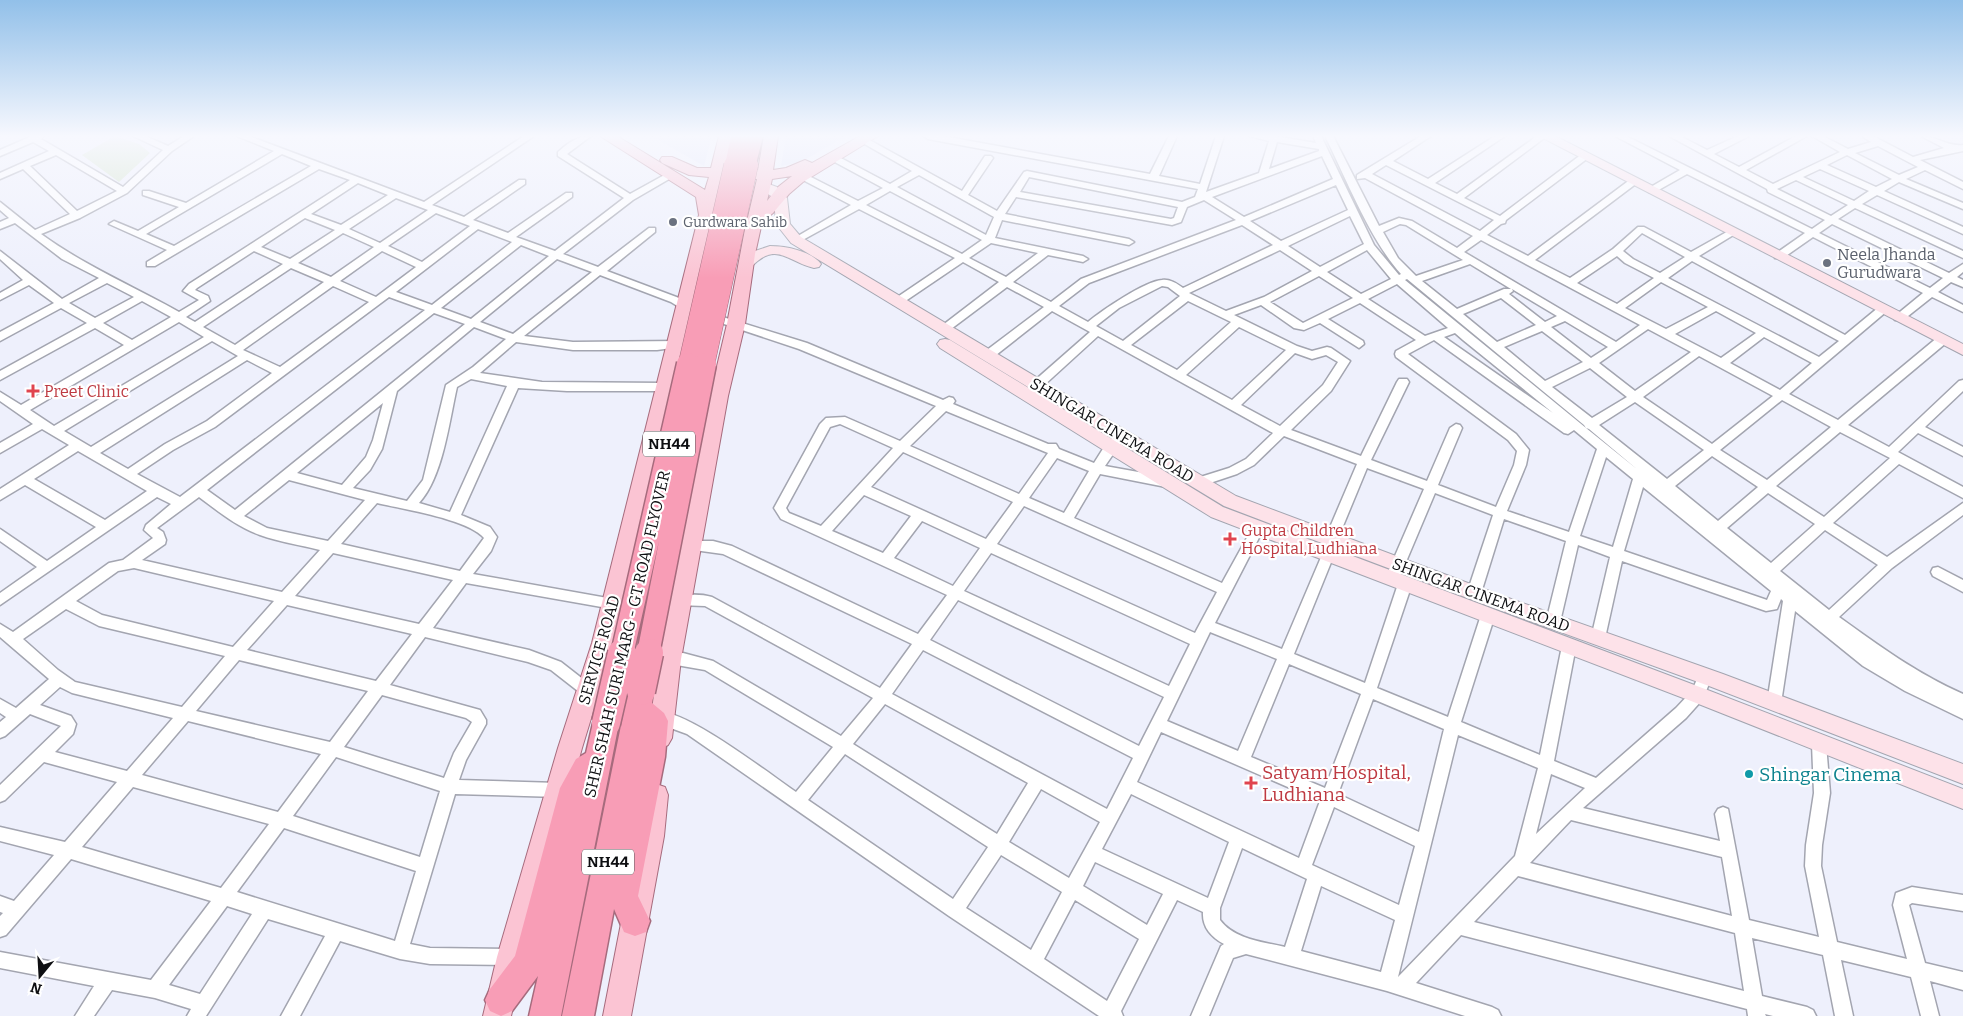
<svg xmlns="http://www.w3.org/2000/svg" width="1963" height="1016" font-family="Bitter,serif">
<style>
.built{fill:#e2e6f9}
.green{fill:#d1e2c6}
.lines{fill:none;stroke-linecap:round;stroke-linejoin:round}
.street-casing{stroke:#a3a5b0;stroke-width:3}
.secondary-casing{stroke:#a3a5b0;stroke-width:2}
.primary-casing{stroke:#a66b7d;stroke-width:2}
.highway-casing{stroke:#a66b7d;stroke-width:3}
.street{fill:#fff;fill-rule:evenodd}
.secondary{fill:#fde2e9;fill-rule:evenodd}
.primary{fill:#fbc4d3;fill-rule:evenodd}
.highway{fill:#f89db6;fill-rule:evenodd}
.highway-bridge-far2-casing{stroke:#a66b7d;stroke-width:19;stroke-linecap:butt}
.highway-bridge-far1-casing{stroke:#a66b7d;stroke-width:25;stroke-linecap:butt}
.highway-bridge-casing{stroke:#a66b7d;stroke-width:31;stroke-linecap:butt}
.highway-bridge-far2{stroke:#f89db6;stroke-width:18}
.highway-bridge-far1{stroke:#f89db6;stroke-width:22}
.highway-bridge{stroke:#f89db6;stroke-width:28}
.worship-dot{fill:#6b7280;stroke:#fff;stroke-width:2}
.health-dot{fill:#e0444e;stroke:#fff;stroke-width:2}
.culture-dot{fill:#0f9aa8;stroke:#fff;stroke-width:2}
.labels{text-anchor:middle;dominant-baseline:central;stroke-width:4.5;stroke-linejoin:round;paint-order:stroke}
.far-worship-label{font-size:14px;fill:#5b616d;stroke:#fff;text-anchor:start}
.shield{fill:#fff;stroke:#565759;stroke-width:1}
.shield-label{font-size:15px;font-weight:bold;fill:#0e0f12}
.worship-label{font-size:16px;fill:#5b616d;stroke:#fff;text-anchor:start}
.health-label{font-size:16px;fill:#be3a42;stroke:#fff;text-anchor:start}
.street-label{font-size:16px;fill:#0e0f12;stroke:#fff}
.near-health-label{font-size:19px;fill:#be3a42;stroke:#fff;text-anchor:start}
.near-culture-label{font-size:19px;fill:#0d838f;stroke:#fff;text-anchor:start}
</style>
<rect width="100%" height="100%" fill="#eef0fc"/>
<path class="built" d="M651 136H712L704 166Z
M786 136H846L801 162 781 166Z"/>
<path class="green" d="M115 136 139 144 150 153 119 182 82 155Z"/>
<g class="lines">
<defs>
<path id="street" d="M32 136H44L41 139 123 187 163 150 133 136H145L168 146 184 136H194L172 151 127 193 80 218 41 234C85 266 133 286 179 312L199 300 183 291 189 284 350 180 319 169 155 266H147V262L167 250 109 224 114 221 138 231 179 207 143 195V191H149L186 203 274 151 237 136H249L424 202 524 136H534L432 205 464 217 519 180H525V184L473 220 508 233 566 193H572V197L516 237 555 251 624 198 558 156V152C568 143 577 136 591 136L567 154 630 194 668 173H674L676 175 633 200 563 254 598 267 649 228H655V232L607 271 679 298 695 308 696 310 695 312H687L671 302 600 275 524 336 573 342 679 341 680 344 679 347 657 350H573L516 342 480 373 542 382 664 383 670 387 664 391H567L518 388 461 515 490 527 497 537 491 551 473 574 613 599 618 600 620 604 618 608 613 609 466 583 433 628 529 650 561 662 593 687 595 691 593 695 588 697 583 695 551 670 528 662 425 637 390 685 480 710 486 720V724L466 760 459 780 558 783 563 785 566 790 563 795 558 797 455 794 410 944 430 948 511 949 517 951 519 957 517 963 511 965 430 964 400 959 340 941 300 1016H281L325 936 268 919 206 1016H187L191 1009 155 998 112 990 94 1016H75L94 986 0 968V952L151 980 211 901 71 859 6 935 0 937V916L3 913 0 912V896L14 901 54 855 0 841V827L65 842 117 782 44 762 5 800 0 802V785L61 726 30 714 5 736 0 738V722L6 717 0 713V699L16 708 49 679 0 637V624L13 632 109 563 123 560 153 538 144 530 146 525 171 504 157 497 0 605V593L37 567 0 541V529L47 561 96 527 25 485 0 500V489L69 445 42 429 0 453V443L33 424 0 401V392L21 405 124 345 95 328 0 380V371L87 323 61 308 0 341V332L54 303 29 285 0 300V293L23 280 0 259V251L62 299 99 278 62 259 15 223 0 229V222L9 218 0 210V202L35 230 70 214 23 169 0 179V173L49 151 33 142 0 156V150ZM282 154 311 166 174 246 146 234ZM56 155 117 191 77 211 30 166ZM358 183 388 195 341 225 311 214ZM396 198 428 210 380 243 349 229ZM436 213 470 226 422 262 388 246ZM305 218 335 230 290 259 261 247ZM478 229 512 242 432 305 396 292ZM343 233 374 247 331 277 298 263ZM521 245 549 256 471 319 441 308ZM254 251 283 264 195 322 186 317 210 301 208 296 195 290 197 288ZM382 251 416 267 376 297 340 281ZM557 259 592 272 513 334 480 322ZM291 268 324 282 235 345 203 327ZM107 283 134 297 95 318 69 303ZM333 286 369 302 280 367 243 350ZM389 297 425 310 180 497 137 474 173 450 215 427ZM142 301 171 317 132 340 103 323ZM434 313 465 324 235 510 207 490ZM179 322 204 337 54 426 30 410ZM474 327 506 339 473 367 446 385 423 480 407 501 353 488 370 470 382 449 397 391ZM212 341 238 356 91 447 64 431ZM247 360 272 373 207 421 165 444 128 469 100 453ZM471 379 507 386 450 512 419 503C443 477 449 422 457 387ZM383 403 373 440 366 457 342 485 297 473ZM78 451 147 491 105 520 34 479ZM289 480 365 500 328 541 267 528 244 516ZM199 497C218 511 237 527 260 535 279 542 301 545 320 550L282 592 142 560 165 544 166 540 163 532 157 528ZM377 503C402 509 468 519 484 538L460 571 341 544ZM333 553 453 580 419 624 295 596ZM134 568 274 601 233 647 102 615 76 601 118 571ZM287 605 412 634 376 681 247 650ZM66 609 99 626 225 656 182 707 75 682 58 670 23 639ZM239 660 368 691 330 742 196 711ZM60 687 72 693 173 718 127 771 55 752 73 734 76 724 71 716 40 705ZM382 695 466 718 472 722 454 753 444 778 344 747ZM188 721 321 754 278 812 142 775ZM336 757 440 791 420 857 293 816ZM133 787 269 824 221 888 82 847ZM284 828 416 871 395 941 237 892ZM227 906 252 914 200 994 169 985Z
M924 136H943L1150 174 1169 136H1177L1159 176 1200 184 1216 136H1224L1206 192 1259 173 1269 141 1250 136H1274L1316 143 1313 136H1321L1374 245 1399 275 1401 274C1370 240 1346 178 1325 136H1333L1379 226 1399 218 1412 221 1457 248 1473 236 1365 178 1357 179V175L1421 136H1431L1393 161 1428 179 1495 136H1505L1435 183 1457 194 1537 136H1547L1464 198 1500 216 1582 154H1588V158L1506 220 1505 223 1501 224 1487 235 1528 256 1631 179H1637V183L1535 260 1570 278 1613 249 1638 227H1644L1691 252 1732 229 1735 230V234L1699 256 1845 335 1879 307H1887L1888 309 1887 311 1789 394 1838 420 1938 337H1946L1947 340 1946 343 1848 425 1889 447 1959 381 1963 380V391L1925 427 1963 447V456L1918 433 1898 452 1963 487V498L1899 464 1833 523 1887 557 1963 503V515L1892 568 1839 617C1881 647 1916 673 1963 694V719L1905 691 1863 666 1795 611 1781 703 1779 707 1774 709 1769 707 1767 703 1783 601 1781 599 1777 609 1766 611 1622 561 1605 638 1603 642 1598 644 1593 642 1591 638 1610 557 1578 545 1560 622 1558 626 1553 628 1548 626 1546 622 1566 541 1504 519 1481 593 1479 597 1474 598 1469 597 1467 593 1493 515 1435 493 1400 576 1395 577 1390 576 1388 572 1424 489 1367 468 1336 543H1326L1325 539 1357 464 1284 436 1254 465 1237 474 1198 487 1194 485 1192 482 1194 479 1229 468 1246 459 1273 433 1098 336 1041 388H1033L1031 385 1033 382 1090 332 1052 311 991 359H983L982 356 983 353 1044 307 1007 287 947 332H939L938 330 939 328 999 282 963 262 901 304H893L892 302 893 300 955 258 859 209 799 242H793L791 240 851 205 799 178V174H805L858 201 883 188 831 160V156H837L890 184 912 171 861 142 860 140 864 137 962 191 985 156H991L993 158 968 195 997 211 1024 172 1027 171 1182 202 1195 197 1198 189 928 139ZM1277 142 1319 149V151L1269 169ZM1322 156 1333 179 1244 217 1212 197ZM1386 165 1494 220 1480 231 1372 174ZM919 175 994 217 986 235 897 187ZM1029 177 1178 207 1174 218 1171 219 1020 192ZM1336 185 1348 210 1281 241 1250 221ZM890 191 982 240 962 254 866 205ZM1016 197 1172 225 1181 222 1187 207 1204 200 1236 220 1081 279 1051 302 1013 282 1048 255 1083 262 1088 259 1083 256 995 238 1002 220 1129 245 1134 242 1129 239 1005 214ZM1350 216 1364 244 1320 267 1288 246ZM1400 224 1406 225 1463 260 1416 276 1398 258 1383 232ZM1242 225 1273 245 1183 288C1176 283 1170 279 1162 280 1145 281 1101 311 1088 322L1059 306 1089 283ZM1642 233 1685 257 1660 273 1633 259 1623 251ZM1481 240 1640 325 1616 342 1464 252ZM991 243 1038 253 1006 277 969 258ZM1280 250 1312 271 1264 297 1226 311 1189 293ZM1367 250 1391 279 1361 294 1327 272ZM1617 256 1625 263 1654 278 1617 304 1577 283ZM1692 261 1839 341 1819 357 1668 278ZM1470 264 1511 289H1504L1457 309 1422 281ZM1319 276 1353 298 1303 323 1270 302ZM1407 279 1584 425 1586 428 1405 280ZM1661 282 1708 307 1666 329 1625 308ZM1397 284 1448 328 1425 336 1368 299ZM1162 286 1168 287 1180 296 1123 341 1096 326 1119 308ZM1512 289 1557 316 1545 322 1509 294 1513 291ZM1501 298 1536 325 1497 342 1463 314ZM1188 301 1231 322 1177 370 1131 345ZM1360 303 1416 340 1396 351 1395 354 1396 357 1508 440 1517 451 1514 465 1496 507 1438 485 1462 428 1460 425 1456 424 1450 428 1427 481 1371 460 1409 382 1407 379H1399L1397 382 1361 456 1291 430 1331 391 1350 361 1331 348 1327 347 1312 351 1297 346 1234 315 1261 305 1294 328 1304 330 1320 323 1359 348 1364 344 1363 341 1328 319ZM1716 311 1756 333 1721 358 1675 334ZM1565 321 1608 347 1591 358 1551 327ZM1239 327 1286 350 1232 400 1186 375ZM1648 329 1691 352 1635 391 1599 363ZM1542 331 1583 362 1545 381 1504 347ZM1455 333 1463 340 1553 413 1444 337ZM1764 337 1812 363 1780 390 1730 363ZM1434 340 1564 433 1568 434 1574 430 1597 449 1569 532 1507 511 1526 465 1529 450 1516 434 1408 354ZM1295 353 1312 359 1326 355 1338 362 1323 385 1280 426 1241 405ZM1699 356 1773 396 1712 444 1643 397ZM1590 368 1627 397 1592 418 1552 387ZM1782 400 1831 427 1767 480 1720 450ZM1635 402 1704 450 1667 479 1599 425ZM1586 428 1589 429 1638 470ZM1840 432 1890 458 1824 517 1776 486ZM1712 456 1758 487 1718 521 1675 486ZM1606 457 1633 479 1613 547 1580 536ZM1643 487 1771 591 1767 600 1624 551ZM1768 493 1815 524 1771 563 1727 528ZM1825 530 1878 565 1829 610 1780 571Z
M1615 136H1626L1812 229 1825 220 1768 192 1767 189 1669 136H1680L1707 150 1738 136H1749L1714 154 1739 167 1796 136H1807L1746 170 1773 184 1840 152 1812 136H1823L1848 149 1871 142 1862 136H1873L1913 157 1944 148 1921 136C1937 136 1947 147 1963 145V151L1920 160 1963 182V189L1925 170 1906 179 1963 203V209L1899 182 1884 191 1963 227V234L1877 195 1862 204 1963 251V258L1855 208 1838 219 1949 273 1963 264V272L1957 277 1963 280V287L1951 282 1938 292 1963 305V312L1932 297 1903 320H1895L1894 318 1895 316 1923 293 1813 237 1783 258H1775V254L1805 233 1687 174 1655 192H1649V188L1680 170ZM1878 146 1918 167 1899 175 1855 153ZM1847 155 1892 179 1876 187 1827 165ZM1820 169 1869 191 1854 201 1803 177ZM1796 180 1848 205 1831 216 1777 189ZM1832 224 1943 278 1930 288 1819 233Z
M710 313 807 343 943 400 949 397 953 398 955 401 953 404 1048 444H1056L1059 449 1094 463 1106 444 1113 437H1121L1123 440 1105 466 1166 477 1170 479 1172 482 1170 485 1166 487 1100 474 1074 518 1222 583 1254 525H1262L1264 528 1215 623 1282 649 1322 555 1323 551H1333L1334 555 1294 654 1365 683 1398 584 1400 580 1405 579 1410 580 1412 584 1377 688 1448 717 1481 615 1483 611 1488 609 1493 611 1495 615 1461 722 1540 755 1562 646 1564 642 1569 640 1574 642 1576 646 1554 761 1596 778 1676 708 1692 691 1700 672 1705 670 1710 672 1712 676 1703 699 1686 718 1583 808 1720 841 1715 814 1718 809 1723 807 1728 809 1749 920 1819 937 1805 866 1806 845 1814 793 1812 744 1814 739 1819 737 1824 739 1826 744 1830 793 1822 845 1821 866 1837 942 1907 959 1893 905 1896 893 1912 887 1963 895V911L1912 903 1909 905 1925 963 1963 972V990L1930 981 1939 1016H1921L1911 977 1841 960 1853 1016H1835L1823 955 1752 938 1762 996 1807 1007 1813 1010 1816 1016H1773L1765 1014 1766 1016H1748L1747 1009 1461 935 1416 983 1492 1007 1498 1010 1501 1016H1465L1387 991 1246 954 1233 958 1209 1016H1191L1221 946 1224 944C1211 937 1202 927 1203 912L1177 900 1121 1011 1123 1016H1099L949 916 687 734 657 723 655 718 657 713C681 705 772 776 796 792L833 747 705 670 665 663 663 659 665 655 683 653 713 661 841 736 873 698 705 606 677 605 675 601 677 597C688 594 701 594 712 597L880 688 912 644 723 554 687 549 686 545 687 541H713L732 546 918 634 947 595 781 519 774 508 820 424 826 418 845 417 900 441 936 406 799 349 706 318 705 316 706 314ZM946 411 1048 453 1019 494 910 446ZM840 424 893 448 821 526 789 513 786 508 830 427ZM903 452 1013 502 986 539 871 487ZM1057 458 1089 471 1064 513 1029 498ZM864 495 911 516 883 553 832 531ZM1024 506 1217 592 1195 633 997 544ZM922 521 980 548 953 586 894 558ZM991 553 1190 644 1169 686 964 591ZM958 600 1164 697 1139 746 930 640ZM1210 632 1277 659 1238 751 1167 721ZM923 650 1133 758 1107 809 892 694ZM1289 664 1361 694 1325 788 1251 757ZM1373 699 1444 729 1419 832 1338 794ZM885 704 1028 783 997 834 853 744ZM1161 732 1320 801 1299 858 1137 782ZM1458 735 1538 768 1515 856 1398 977ZM845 754 988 847 953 899 808 800ZM1551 774 1585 788 1536 834ZM1041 789 1100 822 1069 878 1009 842ZM1131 794 1229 842 1208 898 1102 849ZM1334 807 1415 846 1399 905 1312 865ZM1571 820 1722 857 1732 916 1530 863ZM1242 848 1307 879 1285 947C1263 942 1234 939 1220 920V908ZM1001 855 1062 892 1031 950 966 908ZM1095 862 1163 894 1147 925 1083 886ZM1518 876 1735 933 1744 991 1474 922ZM1321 886 1395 920 1381 972 1301 951ZM1075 900 1139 939 1107 1001 1044 959Z
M1938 567 1963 580V592L1933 576 1931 572 1933 568Z"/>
<path id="secondary" d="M1539 136H1555L1963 344V355Z
M763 182 777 187 787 198 790 224 801 237 1236 496 1500 595 1723 674 1963 764V784L1709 686 1486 605 1224 506 791 243 776 224 774 198 756 186Z
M770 246C786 246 811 251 821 264L819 267 814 268C788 262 777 241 752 266H742L740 263 749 253Z
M945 339 950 340 1223 507 1705 689 1963 789V809L1691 701 1211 517 940 348 937 344 940 340Z"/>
<path id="primary" d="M600 136H617L705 190 709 177 689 175 662 163 660 160 662 157H672L697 168H711L719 136H733L725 169 758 170 764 136H778L773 170 786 168 805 160 812 163 860 136H878L803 182 789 194 773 213 762 222 755 254 745 324 728 396 681 659 672 738 668 745 660 749 652 745 648 738 659 659 710 396 727 324 746 224 744 221 748 217 757 179 723 178 614 643 582 748 525 957 511 1016H483L497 957 558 748 592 643 699 215 696 197ZM792 176 778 187 767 201 772 179Z
M656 784 665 787 668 795 664 836 631 1016H603L638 836 644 795 647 787Z"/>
<path id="highway" d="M731 136H747L745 145 747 136H763L755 168H743L741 165 739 168H727L725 165Z
M641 680 650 683 654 691 652 703 664 713 668 721 665 757 638 896 650 921 646 932 635 936 624 932 614 909 594 1016H562L628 691 632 683Z
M606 711 615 715 619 723 561 1016H529L538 976 512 1011 501 1016 490 1011 485 1000 490 989 515 956 560 788 576 759 586 753 593 723 597 715Z"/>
</defs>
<use href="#street" class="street-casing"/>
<use href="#secondary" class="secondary-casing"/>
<use href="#primary" class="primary-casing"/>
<use href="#highway" class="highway-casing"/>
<use href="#street" class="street"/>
<use href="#secondary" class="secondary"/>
<use href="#primary" class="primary"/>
<use href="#highway" class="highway"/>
<defs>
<path id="highway-bridge-far2" d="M687 366 733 165
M705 366 749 165"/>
<path id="highway-bridge-far1" d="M622 654 688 364
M648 654 705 364"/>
<path id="highway-bridge" d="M641 691 649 653
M606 723 622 653"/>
</defs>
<use href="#highway-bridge-far2" class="highway-bridge-far2-casing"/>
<use href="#highway-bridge-far1" class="highway-bridge-far1-casing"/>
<use href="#highway-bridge" class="highway-bridge-casing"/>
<use href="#highway-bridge-far2" class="highway-bridge-far2"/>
<use href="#highway-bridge-far1" class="highway-bridge-far1"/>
<use href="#highway-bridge" class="highway-bridge"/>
</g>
<linearGradient id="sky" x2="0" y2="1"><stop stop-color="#92c0e9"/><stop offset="0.49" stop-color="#f7f8fe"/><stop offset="1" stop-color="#f7f8fe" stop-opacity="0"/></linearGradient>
<rect width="1963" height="278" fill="url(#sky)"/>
<g class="worship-dot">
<circle cx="673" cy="222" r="5"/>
<circle cx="1827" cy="263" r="5"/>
</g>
<g class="health-dot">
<path d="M30.5 383.5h5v5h5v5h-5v5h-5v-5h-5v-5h5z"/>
<path d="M1227.5 531.5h5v5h5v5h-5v5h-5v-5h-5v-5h5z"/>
<path d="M1248.5 775.5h5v5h5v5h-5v5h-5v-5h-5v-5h5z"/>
</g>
<circle class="culture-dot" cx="1749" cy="774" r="5"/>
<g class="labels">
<g class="far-worship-label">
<text x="683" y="222">Gurdwara Sahib</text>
</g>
<g class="shield">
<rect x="643" y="431.5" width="52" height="25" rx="4"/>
<rect x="582" y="849.5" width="52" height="25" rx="4"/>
</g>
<g class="shield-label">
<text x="669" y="444">NH44</text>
<text x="608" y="862">NH44</text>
</g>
<g class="worship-label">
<text x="1837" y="254">Neela Jhanda<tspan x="1837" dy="18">Gurudwara</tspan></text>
</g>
<g class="health-label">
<text x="44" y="391">Preet Clinic</text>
<text x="1241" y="530">Gupta Children<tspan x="1241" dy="18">Hospital,Ludhiana</tspan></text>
</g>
<g class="street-label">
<text transform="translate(1112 430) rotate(31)">SHINGAR CINEMA ROAD</text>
<text transform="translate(1481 595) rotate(20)">SHINGAR CINEMA ROAD</text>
<text transform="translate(627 634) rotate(-77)">SHER SHAH SURI MARG - GT ROAD FLYOVER</text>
<text transform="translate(599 650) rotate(-74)">SERVICE ROAD</text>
</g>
<g class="near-health-label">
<text x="1262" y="772">Satyam Hospital,<tspan x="1262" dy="22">Ludhiana</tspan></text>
</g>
<g class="near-culture-label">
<text x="1759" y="774">Shingar Cinema</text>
</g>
</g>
<g transform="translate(40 976) rotate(198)" stroke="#ffffff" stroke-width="4" paint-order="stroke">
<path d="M0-4L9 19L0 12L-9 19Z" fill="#0e0f12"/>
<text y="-8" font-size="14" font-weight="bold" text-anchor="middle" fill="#0e0f12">N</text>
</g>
</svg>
